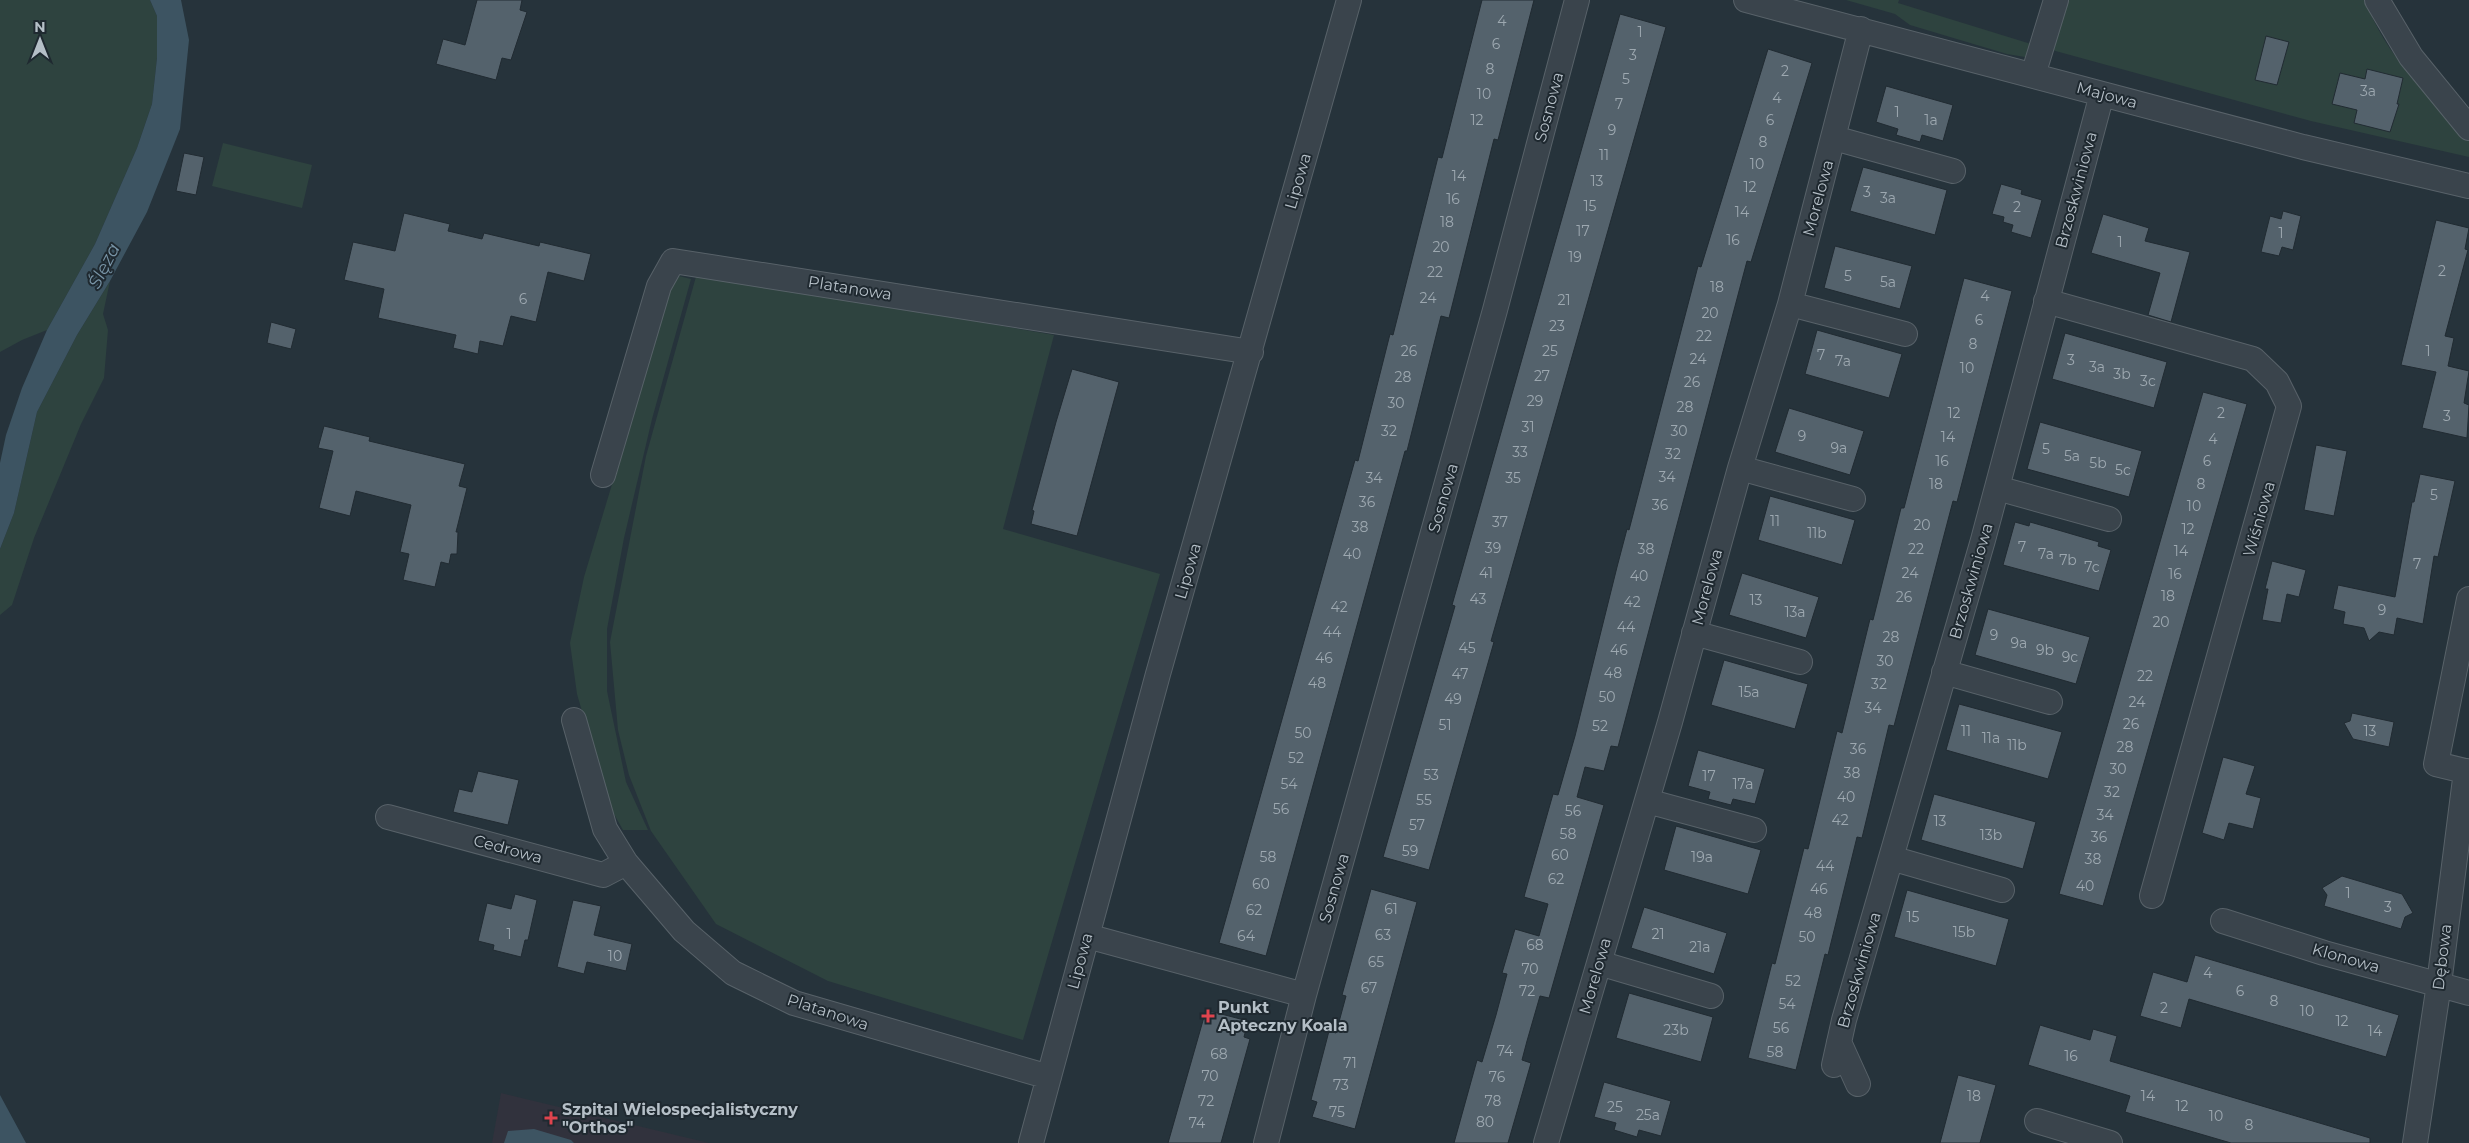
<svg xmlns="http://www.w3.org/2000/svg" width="2469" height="1143" font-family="Montserrat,sans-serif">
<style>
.medical{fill:#31323d}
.green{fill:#2e433f}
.water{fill:#3d5462}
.building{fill:#54626c;stroke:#212b32}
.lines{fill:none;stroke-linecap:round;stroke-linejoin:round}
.minor-casing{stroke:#586269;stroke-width:26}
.minor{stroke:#3a444c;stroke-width:24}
.health-dot{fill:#e0444e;stroke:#1f2930;stroke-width:2}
.labels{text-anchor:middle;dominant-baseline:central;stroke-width:4;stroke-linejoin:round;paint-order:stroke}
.number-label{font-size:14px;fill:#9da8b0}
.street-label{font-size:16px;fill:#b5bfc7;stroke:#1f2930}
.poi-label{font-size:16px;font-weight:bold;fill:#b5bfc7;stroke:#1f2930;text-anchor:start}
.water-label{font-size:18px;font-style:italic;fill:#7995a7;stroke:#1f2930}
</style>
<rect width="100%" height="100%" fill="#26333b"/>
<path class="medical" d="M501 1093 709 1143H492Z"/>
<path class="green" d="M0 0H150L157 16V58L152 104 137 148 95 244 47 330 22 340 0 352Z
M1846 0H1899L1898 3 2031 44V48L2025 57 2007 54 1910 25 1895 14Z
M2065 0H2365C2385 56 2430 97 2469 141V157L2311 121 2052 50Z
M223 143 312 165 302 208 212 186Z
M697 273 1054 335 1003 529 1160 574 1023 1040 828 981 716 924 651 831 629 775 618 730 610 642 646 456Z
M671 274 691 279 652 419 624 538 607 629V691L626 782 648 830H623L610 807 577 694 570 643 584 577 636 405Z
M110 281 103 314 108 330 104 378 81 424 34 538 12 605 0 615V549L14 513 37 412 77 335Z"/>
<path class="water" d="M150 0H181L189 40 180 129 147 212 110 281 77 335 37 412 14 513 0 549V463L6 435 22 388 47 330 95 244 137 148 152 104 157 58V16Z
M0 1095 26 1143H0Z
M534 1129 571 1140 574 1143H504L508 1131Z"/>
<path class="building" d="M477 0H522L520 10 527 12 511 60 502 58 496 80 436 64 443 39 465 45Z
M1482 0H1534L1498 140 1494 139 1449 318 1441 316 1407 451H1405L1266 956 1219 943 1355 460 1358 461 1390 334 1393 335 1438 157 1442 158Z
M1620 14 1666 27 1491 641 1494 642 1429 870 1383 857 1455 606 1452 605Z
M2266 36 2289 42 2277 85 2255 80Z
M1768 49 1812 63 1751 262 1747 261 1618 747 1611 746 1604 771 1585 767 1577 797 1604 805 1549 998 1540 996 1527 1041 1522 1060 1531 1063 1508 1143H1454L1477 1060 1482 1062 1496 1015 1507 974 1502 973 1515 929 1539 936 1548 904 1524 897 1525 893 1553 794 1558 795 1575 736 1617 567 1627 529 1629 530 1698 266 1701 267Z
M2367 69 2403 78 2397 104H2399L2390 132 2354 123 2357 110 2332 104 2340 73 2365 79Z
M1886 86 1953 105 1943 141 1922 135 1920 142 1896 135 1898 129 1876 122Z
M184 153 204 157 196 195 176 191Z
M1863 167 1947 190 1935 235 1850 211Z
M2001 184 2022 190 2021 194 2042 200 2031 238 2011 232 2013 225 2003 222 2004 217 1992 214Z
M2283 211 2301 216 2293 250 2282 247 2279 256 2261 252 2270 216 2281 219Z
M404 213 450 224 448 231 482 239 484 233 539 246 540 242 591 254 584 281 548 272 536 322 511 316 503 346 480 341 478 354 453 348 456 335 378 318 384 289 344 280 353 242 395 251Z
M2103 214 2149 228 2145 241 2190 252 2171 322 2148 315 2160 273 2091 253Z
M2436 220 2469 228 2465 249 2468 250 2445 336 2454 338 2448 366 2469 371 2464 403 2469 405 2467 438 2422 428 2436 372 2401 365Z
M1835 246 1912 266 1900 309 1824 288Z
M1964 278 2012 291 1957 502 1953 501 1894 726 1889 725 1862 838 1857 837 1828 955 1825 954 1796 1070 1748 1058 1772 963 1775 964 1804 848 1808 849 1837 731 1842 733 1870 619 1873 620 1901 508H1904Z
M271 322 296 329 291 349 267 343Z
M1817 330 1902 354 1889 398 1805 374Z
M2065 333 2167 362 2154 408 2052 379Z
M1072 369 1119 382 1077 536 1031 524 1034 511 1032 510 1056 422Z
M2203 392 2247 404 2103 906 2059 894Z
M1789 408 1864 431 1850 475 1775 452Z
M2040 422 2142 451 2129 497 2027 469Z
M324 426 370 437 369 441 465 464 459 486 467 488 456 532H458L457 554H451L449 564 441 562 435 587 403 580 409 554 400 552 411 505 356 491 350 516 319 508 333 451 318 448Z
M2316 445 2347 451 2334 516 2304 510Z
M2420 474 2455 481 2438 557 2434 556 2423 624 2397 618 2394 635 2379 632 2369 641 2364 628 2343 624 2345 612 2333 609 2338 585 2395 597 2412 502H2414Z
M1770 496 1855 520 1842 565 1758 540Z
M2015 522 2029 526 2030 522 2058 530 2099 542 2098 546 2111 550 2099 591 2003 565Z
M2272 561 2306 570 2299 597 2287 594 2281 623 2262 620 2268 589H2265Z
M1742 573 1819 597 1806 638 1729 615Z
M1988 609 2090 637 2076 684 1975 655Z
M1724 660 1808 684 1795 729 1711 705Z
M1959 704 2062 732 2048 779 1946 750Z
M2352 713 2394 722 2389 747 2353 739 2344 723 2350 721Z
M1698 750 1765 769 1755 804 1733 799 1731 805 1708 799 1710 792 1688 786Z
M2223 757 2255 766 2246 794 2261 798 2253 829 2229 823 2224 840 2202 833Z
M478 771 519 780 508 825 453 812 459 789 472 792Z
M1934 794 2036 822 2023 869 1921 840Z
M1676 826 1761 850 1748 894 1664 870Z
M2342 876 2402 894 2413 913 2405 917 2401 929 2324 906 2327 895 2322 888Z
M1371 889 1417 902 1355 1129 1312 1117 1317 1102 1311 1100 1329 1031 1336 1033 1346 996 1342 995Z
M1907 890 2009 919 1996 966 1894 937Z
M515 894 537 900 528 940H525L521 957 493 950 494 945 478 941 487 903 511 909Z
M573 900 601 906 594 935 632 944 626 971 587 962 584 974 557 967Z
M1644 907 1727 933 1714 974 1631 948Z
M2195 955 2399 1015 2386 1057 2189 999 2181 1028 2140 1016 2153 972 2187 982Z
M1629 993 1713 1017 1701 1062 1616 1038Z
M1206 1010 1248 1021 1244 1037 1250 1039 1221 1143H1168Z
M2040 1025 2090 1040 2093 1029 2117 1036 2110 1061 2370 1138V1143H2231L2125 1112 2130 1096 2028 1065Z
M1958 1075 1996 1085 1980 1143H1940Z
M1604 1082 1671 1101 1661 1136 1639 1130 1637 1137 1614 1130 1616 1123 1594 1117Z"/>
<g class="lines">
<defs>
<path id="minor" d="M1746 0 2303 147 2469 186
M2377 0 2411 57 2469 128
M2033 75 2056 0
M1834 138 1953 171
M2046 301 2253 359 2277 382 2289 406 2152 896
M1790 304 1905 334
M1740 468 1853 499
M603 475 659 286 673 261 1251 352
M1997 488 2109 519
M2469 599 2436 764 2469 772
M1694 633 1800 662
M1944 672 2050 702
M574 720 605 829 626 863 684 931 733 973 794 1003 1049 1077
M1647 801 1754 830
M388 817 603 875 626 863
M1891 858 2002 890
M2223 921 2324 953 2469 993
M1087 936 1304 995
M1599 963 1711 996
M1839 1042 1858 1084
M1834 1065 1844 1020 1983 540 2102 94
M2037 1121 2110 1143
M1031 1143 1158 674 1349 0
M1266 1143 1304 995 1495 310 1577 0
M1546 1143 1670 722 1740 468 1790 304 1861 29
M2415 1143 2439 984 2466 771"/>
</defs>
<use href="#minor" class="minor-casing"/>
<use href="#minor" class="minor"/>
</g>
<g class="health-dot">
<path d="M1205.5 1008.5h5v5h5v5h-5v5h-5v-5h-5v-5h5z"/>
<path d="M548.5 1110.5h5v5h5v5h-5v5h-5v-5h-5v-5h5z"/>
</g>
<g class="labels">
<g class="number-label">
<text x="1502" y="21">4</text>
<text x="1640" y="32">1</text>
<text x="1496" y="44">6</text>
<text x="1633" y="55">3</text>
<text x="1490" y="69">8</text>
<text x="1785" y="71">2</text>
<text x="1626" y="79">5</text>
<text x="2368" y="91">3a</text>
<text x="1484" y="94">10</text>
<text x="1777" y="98">4</text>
<text x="1619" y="104">7</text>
<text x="1897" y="112">1</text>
<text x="1477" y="120">12</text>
<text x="1770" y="120">6</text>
<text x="1931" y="120">1a</text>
<text x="1612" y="130">9</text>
<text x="1763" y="142">8</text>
<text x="1604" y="155">11</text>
<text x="1757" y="164">10</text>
<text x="1459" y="176">14</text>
<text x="1597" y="181">13</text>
<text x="1750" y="187">12</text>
<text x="1867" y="192">3</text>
<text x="1888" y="198">3a</text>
<text x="1453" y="199">16</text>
<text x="1590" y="206">15</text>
<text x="2017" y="207">2</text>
<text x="1742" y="212">14</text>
<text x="1447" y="222">18</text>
<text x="1583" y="231">17</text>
<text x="2281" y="233">1</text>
<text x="1733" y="240">16</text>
<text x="2120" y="242">1</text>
<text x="1441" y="247">20</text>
<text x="1575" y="257">19</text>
<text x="2442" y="271">2</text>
<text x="1435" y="272">22</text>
<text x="1848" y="276">5</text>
<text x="1888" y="282">5a</text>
<text x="1717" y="287">18</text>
<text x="1985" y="296">4</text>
<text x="1428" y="298">24</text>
<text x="523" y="299">6</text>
<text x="1564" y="300">21</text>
<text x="1710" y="313">20</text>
<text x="1979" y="320">6</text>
<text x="1557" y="326">23</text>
<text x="1704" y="336">22</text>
<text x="1973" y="344">8</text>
<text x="1409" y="351">26</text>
<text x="1550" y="351">25</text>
<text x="2428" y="351">1</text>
<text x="1821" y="355">7</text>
<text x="1698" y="359">24</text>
<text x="2071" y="360">3</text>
<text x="1843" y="361">7a</text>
<text x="2097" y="367">3a</text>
<text x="1967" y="368">10</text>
<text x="2122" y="374">3b</text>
<text x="1542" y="376">27</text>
<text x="1403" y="377">28</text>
<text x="2148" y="381">3c</text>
<text x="1692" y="382">26</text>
<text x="1535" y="401">29</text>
<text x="1396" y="403">30</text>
<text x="1685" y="407">28</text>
<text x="1954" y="413">12</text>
<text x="2221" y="413">2</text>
<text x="2447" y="416">3</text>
<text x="1528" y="427">31</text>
<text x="1389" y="431">32</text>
<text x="1679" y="431">30</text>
<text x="1802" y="436">9</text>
<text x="1948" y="437">14</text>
<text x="2213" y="439">4</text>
<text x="1839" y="448">9a</text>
<text x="2046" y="449">5</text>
<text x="1520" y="452">33</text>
<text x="1673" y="454">32</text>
<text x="2072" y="456">5a</text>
<text x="1942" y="461">16</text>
<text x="2207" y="461">6</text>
<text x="2098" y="463">5b</text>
<text x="2123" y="470">5c</text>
<text x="1667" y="477">34</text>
<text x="1374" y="478">34</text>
<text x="1513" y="478">35</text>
<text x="1936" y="484">18</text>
<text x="2201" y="484">8</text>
<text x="2434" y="495">5</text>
<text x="1367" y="502">36</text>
<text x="1660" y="505">36</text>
<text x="2194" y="506">10</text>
<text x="1775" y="521">11</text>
<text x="1500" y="522">37</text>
<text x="1922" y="525">20</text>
<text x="1360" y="527">38</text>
<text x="2188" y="529">12</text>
<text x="1817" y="533">11b</text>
<text x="2022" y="547">7</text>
<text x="1493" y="548">39</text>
<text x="1646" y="549">38</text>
<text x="1916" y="549">22</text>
<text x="2181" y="551">14</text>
<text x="1352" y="554">40</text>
<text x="2046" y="554">7a</text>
<text x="2068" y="560">7b</text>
<text x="2417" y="564">7</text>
<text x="2092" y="567">7c</text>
<text x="1486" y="573">41</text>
<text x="1910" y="573">24</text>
<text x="2175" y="574">16</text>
<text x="1639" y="576">40</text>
<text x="2168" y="596">18</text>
<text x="1904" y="597">26</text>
<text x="1478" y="599">43</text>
<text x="1756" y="600">13</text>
<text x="1632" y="602">42</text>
<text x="1339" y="607">42</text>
<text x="2382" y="610">9</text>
<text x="1795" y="612">13a</text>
<text x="2161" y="622">20</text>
<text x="1626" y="627">44</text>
<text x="1332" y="632">44</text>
<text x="1994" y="635">9</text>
<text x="1891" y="637">28</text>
<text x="2019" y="643">9a</text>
<text x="1467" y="648">45</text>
<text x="1619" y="650">46</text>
<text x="2045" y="650">9b</text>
<text x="2070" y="657">9c</text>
<text x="1324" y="658">46</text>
<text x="1885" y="661">30</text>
<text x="1613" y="673">48</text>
<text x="1460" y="674">47</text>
<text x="2145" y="676">22</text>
<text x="1317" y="683">48</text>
<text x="1879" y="684">32</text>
<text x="1749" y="692">15a</text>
<text x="1607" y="697">50</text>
<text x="1453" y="699">49</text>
<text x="2137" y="702">24</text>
<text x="1873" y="708">34</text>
<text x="2131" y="724">26</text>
<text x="1445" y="725">51</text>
<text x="1600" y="726">52</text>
<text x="1966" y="731">11</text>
<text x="2370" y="731">13</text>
<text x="1303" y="733">50</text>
<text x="1991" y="738">11a</text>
<text x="2017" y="745">11b</text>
<text x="2125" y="747">28</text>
<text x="1858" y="749">36</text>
<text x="1296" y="758">52</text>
<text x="2118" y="769">30</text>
<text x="1852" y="773">38</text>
<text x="1431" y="775">53</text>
<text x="1709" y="776">17</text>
<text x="1289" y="784">54</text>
<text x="1743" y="784">17a</text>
<text x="2112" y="792">32</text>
<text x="1846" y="797">40</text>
<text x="1424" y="800">55</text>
<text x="1281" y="809">56</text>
<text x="1573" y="811">56</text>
<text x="2105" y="815">34</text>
<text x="1840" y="820">42</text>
<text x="1940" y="821">13</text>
<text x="1417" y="825">57</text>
<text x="1568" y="834">58</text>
<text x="1991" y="835">13b</text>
<text x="2099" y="837">36</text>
<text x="1410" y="851">59</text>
<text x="1560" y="855">60</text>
<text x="1268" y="857">58</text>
<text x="1702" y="857">19a</text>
<text x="2093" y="859">38</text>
<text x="1825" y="866">44</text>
<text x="1556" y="879">62</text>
<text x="1261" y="884">60</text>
<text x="2085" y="886">40</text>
<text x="1819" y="889">46</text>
<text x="2348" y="893">1</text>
<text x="2388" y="907">3</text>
<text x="1391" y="909">61</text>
<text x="1254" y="910">62</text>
<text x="1813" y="913">48</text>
<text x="1913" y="917">15</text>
<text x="1964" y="932">15b</text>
<text x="509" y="934">1</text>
<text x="1658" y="934">21</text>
<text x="1383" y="935">63</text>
<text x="1246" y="936">64</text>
<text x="1807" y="937">50</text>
<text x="1535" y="945">68</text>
<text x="1700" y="947">21a</text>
<text x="615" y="956">10</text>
<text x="1376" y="962">65</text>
<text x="1530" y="969">70</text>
<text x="2208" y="973">4</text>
<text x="1793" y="981">52</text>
<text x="1369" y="988">67</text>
<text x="1527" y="991">72</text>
<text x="2240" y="991">6</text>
<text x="2274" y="1001">8</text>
<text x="1787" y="1004">54</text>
<text x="2164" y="1008">2</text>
<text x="2307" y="1011">10</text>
<text x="2342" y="1021">12</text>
<text x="1781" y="1028">56</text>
<text x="1676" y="1030">23b</text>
<text x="2375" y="1031">14</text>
<text x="1505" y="1051">74</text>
<text x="1775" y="1052">58</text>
<text x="1219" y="1054">68</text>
<text x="2071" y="1056">16</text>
<text x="1350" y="1063">71</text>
<text x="1210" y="1076">70</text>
<text x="1497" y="1077">76</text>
<text x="1341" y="1085">73</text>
<text x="1974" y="1096">18</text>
<text x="2148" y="1096">14</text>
<text x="1206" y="1101">72</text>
<text x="1493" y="1101">78</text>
<text x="2182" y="1106">12</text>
<text x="1615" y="1107">25</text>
<text x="1337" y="1112">75</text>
<text x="1648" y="1115">25a</text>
<text x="2216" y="1116">10</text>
<text x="1485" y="1122">80</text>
<text x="1197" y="1123">74</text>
<text x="2249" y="1125">8</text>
</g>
<g class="street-label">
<text transform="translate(2107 95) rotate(15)">Majowa</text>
<text transform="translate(1549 107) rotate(-75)">Sosnowa</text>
<text transform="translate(1298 181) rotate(-74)">Lipowa</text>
<text transform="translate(2076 190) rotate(-75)">Brzoskwiniowa</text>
<text transform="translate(1818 198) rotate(-75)">Morelowa</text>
<text transform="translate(850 288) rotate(9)">Platanowa</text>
<text transform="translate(1443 498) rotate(-74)">Sosnowa</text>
<text transform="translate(2259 519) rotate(-74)">Wiśniowa</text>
<text transform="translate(1188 571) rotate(-74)">Lipowa</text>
<text transform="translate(1971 581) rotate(-74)">Brzoskwiniowa</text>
<text transform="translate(1707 587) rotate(-75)">Morelowa</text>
<text transform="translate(508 849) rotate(15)">Cedrowa</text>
<text transform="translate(1334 888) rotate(-74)">Sosnowa</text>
<text transform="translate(2442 957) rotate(-83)">Dębowa</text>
<text transform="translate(2346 958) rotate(16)">Klonowa</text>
<text transform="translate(1080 961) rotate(-75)">Lipowa</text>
<text transform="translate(1859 970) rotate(-74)">Brzoskwiniowa</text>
<text transform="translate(1595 976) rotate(-74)">Morelowa</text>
<text transform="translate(828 1012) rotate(18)">Platanowa</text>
</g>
<g class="poi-label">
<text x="1218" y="1007">Punkt<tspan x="1218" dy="18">Apteczny Koala</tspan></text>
<text x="562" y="1109">Szpital Wielospecjalistyczny<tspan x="562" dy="18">"Orthos"</tspan></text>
</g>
<g class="water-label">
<text transform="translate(104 266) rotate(-63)">Ślęza</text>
</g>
</g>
<g transform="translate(40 40)" stroke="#1f2930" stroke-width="4" paint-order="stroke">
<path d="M0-4L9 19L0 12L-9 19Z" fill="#b5bfc7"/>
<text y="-8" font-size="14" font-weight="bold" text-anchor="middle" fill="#b5bfc7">N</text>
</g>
</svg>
